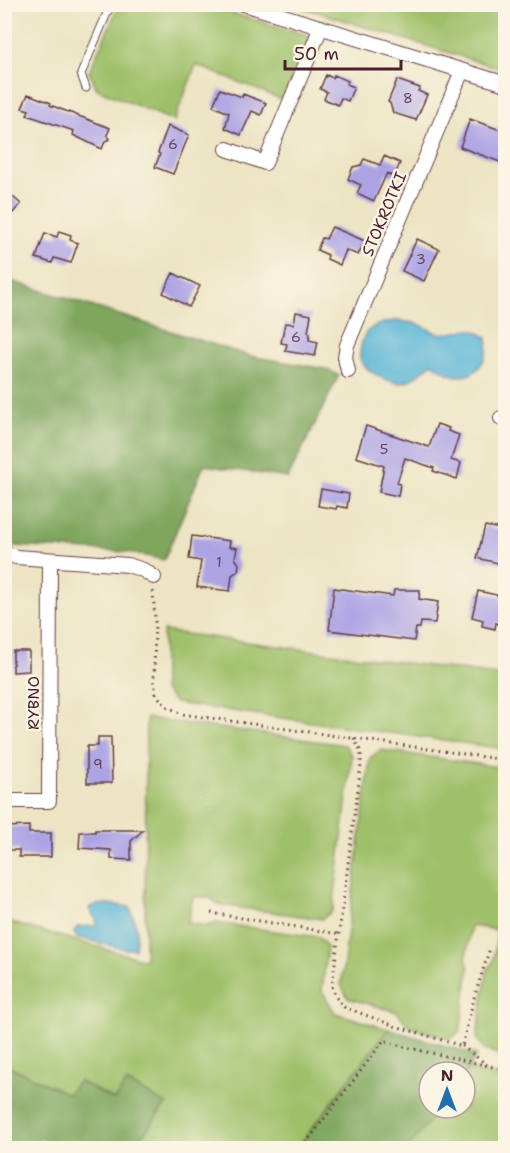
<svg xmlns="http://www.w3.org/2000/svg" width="510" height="1153" font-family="'Shantell Sans',sans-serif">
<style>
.green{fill:#9ec069;stroke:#74704a;stroke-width:1.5}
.forest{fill:#7ea65d;stroke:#646244;stroke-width:1.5}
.water{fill:#58b5d6;stroke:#516a80;stroke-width:1.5}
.building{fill:#aca3e5}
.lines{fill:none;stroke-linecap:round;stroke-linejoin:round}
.lane-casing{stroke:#623d42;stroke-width:9}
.street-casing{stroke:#623d42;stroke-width:16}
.path{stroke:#623d42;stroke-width:3;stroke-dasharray:1.5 4.5;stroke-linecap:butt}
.lane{stroke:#fff;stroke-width:7}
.street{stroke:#fff;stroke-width:14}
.labels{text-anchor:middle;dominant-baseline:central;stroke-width:5;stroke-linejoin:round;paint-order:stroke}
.number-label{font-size:14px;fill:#62405a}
.street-label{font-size:16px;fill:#4a1f2b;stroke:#fcf5e5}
</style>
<rect width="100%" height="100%" fill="#fcf5e5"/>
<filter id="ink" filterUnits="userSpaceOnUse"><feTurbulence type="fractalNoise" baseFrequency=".0167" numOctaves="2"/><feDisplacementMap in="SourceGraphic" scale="12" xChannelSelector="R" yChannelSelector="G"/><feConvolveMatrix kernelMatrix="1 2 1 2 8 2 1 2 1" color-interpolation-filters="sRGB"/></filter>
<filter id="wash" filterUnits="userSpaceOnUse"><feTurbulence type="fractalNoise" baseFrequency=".008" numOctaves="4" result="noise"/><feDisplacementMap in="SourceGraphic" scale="24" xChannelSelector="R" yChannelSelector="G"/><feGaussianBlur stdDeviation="1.35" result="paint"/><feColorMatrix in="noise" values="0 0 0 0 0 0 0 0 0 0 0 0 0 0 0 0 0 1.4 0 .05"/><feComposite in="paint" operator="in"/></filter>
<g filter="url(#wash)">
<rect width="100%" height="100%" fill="#ece4c3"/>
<path class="green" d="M119 5H203L311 36 283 100 196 65 174 121 97 89 89 72Z
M294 5H505V70Z
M163 631 505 676V749L175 703 163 689Z
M146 718 345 745 352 756 333 910 322 919 220 905 210 898 193 896 188 923 207 926 216 923 318 937 327 947 322 991 335 1013 388 1029 297 1148H133L166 1104 114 1100 79 1081 69 1095 6 1065 5 1067V921L145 960Z
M381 750 505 768V1056L485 1050 477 1038 487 971 493 962 498 930 471 926 466 958 469 968 460 1032 449 1039 410 1027 397 1012 348 998 341 985 370 758Z
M469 1068 505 1079V1148H408L439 1108H465V1074Z"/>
<path class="forest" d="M5 279 250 356 326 369 339 375 288 478 204 465 164 560 128 552 14 546 4 542Z
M388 1029 477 1055 465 1074V1072H429V1108H439L408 1148H297Z
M6 1065 68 1094 79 1081 114 1100 127 1082 166 1104 133 1148H60L40 1138 32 1148H5Z"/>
<path class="water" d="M393 321C403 321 412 322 421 325 427 327 432 332 438 333 460 337 465 320 487 338 490 357 477 381 453 375 446 374 438 367 432 363 424 370 415 379 405 382 393 386 367 372 361 361 359 357 360 351 361 347 363 328 376 324 393 321Z
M107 904 130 907 137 929 135 949H125L76 937 74 932 77 927 95 926 97 921 89 909 91 906Z"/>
<g id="blocks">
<path class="building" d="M326 75 333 78 334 75 348 81 347 84 354 87 348 101 341 98 338 105 324 99 327 92 320 89Z
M397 80 420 88 418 91 427 95 416 120 393 113 390 103 388 102Z
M220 89 242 97 243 94 266 103 261 115 252 111 241 135 225 128 229 113 213 106Z
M28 94 51 103 50 105 110 128 107 135 110 139 105 141 102 149 73 135 74 131 27 115 29 110 22 108Z
M470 119 506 132V147L500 162 460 147Z
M168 126 189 135 173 174 155 167 160 154 158 153Z
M384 156 400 163 394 177 387 173 374 201 357 193 361 185 348 179 353 167 361 165 364 159 380 165Z
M4 189 21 204 4 222Z
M332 227 365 241 358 255 346 250 340 265 327 259 328 255 317 250 322 238 326 239Z
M59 231 71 235 70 240 78 243 71 263 54 258 52 263 36 258 45 233 57 237Z
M417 239 439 249 424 281 402 271Z
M173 273 200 286 189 307 163 293Z
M296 312 311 315 308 332 310 333 309 340 318 342 315 356 285 351 287 344 281 343 285 323 294 324Z
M437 424 449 428 448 431 459 435 451 460 461 463 457 479 433 471 434 468 405 458 397 483 400 484 398 496 379 492 384 466 356 457 366 426 429 447Z
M321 489 349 494 347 508 337 506 336 509 318 506Z
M485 526 506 530V565L477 558Z
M192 536 230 541 229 547 237 548 235 558 239 564 238 571 232 575 230 591 197 587 201 561 189 559Z
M334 588 393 596 394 590H420L419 599 438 602 435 623 421 622 420 628H416L414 641 329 630Z
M478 591 506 597V626L496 623 495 629 482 626 483 620 472 617Z
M13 651H29V671L13 672Z
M98 737H111L112 783H87V746H98Z
M29 826V833H51V857H19V850H7L6 827Z
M95 830H143L131 841V860L111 859V850L79 848 80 832H95Z"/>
</g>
</g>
<g filter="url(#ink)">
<use href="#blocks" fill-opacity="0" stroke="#623d42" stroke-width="1.5"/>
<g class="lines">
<defs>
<path id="lane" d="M86 88 81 74 111 4"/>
<path id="street" d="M244 4 506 84
M227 149 265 163 321 27
M348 371 345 357 347 345 462 71
M501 418 506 420
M4 553 16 557 128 565 143 570 154 577
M4 801H49L50 560"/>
</defs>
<use href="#lane" class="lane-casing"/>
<use href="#street" class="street-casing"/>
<path class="path" d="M153 591 155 619 154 682 156 694 166 706 182 714 506 760
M354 738 361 752V765L332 986 335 996 344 1007 395 1026 462 1046 474 998 490 948
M211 913 339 934
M462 1046 487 1065
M302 1148 384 1040 401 1046 506 1070"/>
<use href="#lane" class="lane"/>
<use href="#street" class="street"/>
</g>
</g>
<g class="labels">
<g class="number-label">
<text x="408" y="98">8</text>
<text x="173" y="144">6</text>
<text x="421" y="259">3</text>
<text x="296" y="337">6</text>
<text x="384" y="449">5</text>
<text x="219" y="562">1</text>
<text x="98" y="764">9</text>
</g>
<g class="street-label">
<text transform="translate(384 214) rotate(-67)">STOKROTKI</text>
<text transform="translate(33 703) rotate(-90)">RYBNO</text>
</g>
</g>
<rect width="510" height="1153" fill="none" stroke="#fcf5e5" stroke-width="24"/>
<g transform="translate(447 1090)"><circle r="28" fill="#fcf5e5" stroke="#b59f9b" stroke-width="1.5"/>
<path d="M0-4.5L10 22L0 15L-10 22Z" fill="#1f6fb2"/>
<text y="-9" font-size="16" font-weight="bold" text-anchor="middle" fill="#4a1f2b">N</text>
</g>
<path d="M285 60v9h116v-9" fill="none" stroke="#4a1f2b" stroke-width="3"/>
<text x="294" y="60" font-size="18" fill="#4a1f2b" stroke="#fcf5e5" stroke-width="4.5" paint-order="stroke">50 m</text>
</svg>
